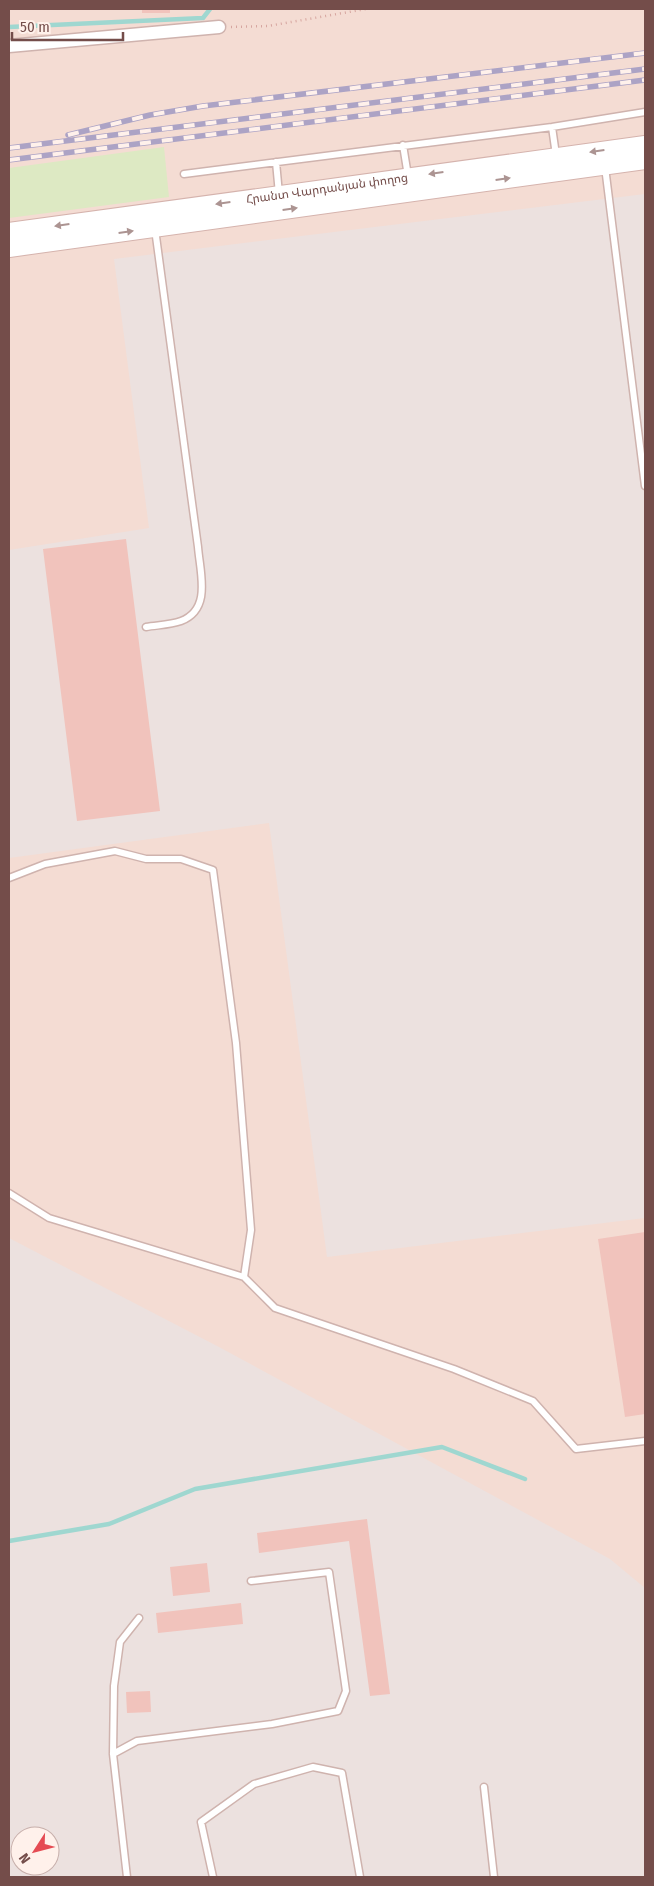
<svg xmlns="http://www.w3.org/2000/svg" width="654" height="1886" font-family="'Fira Sans Condensed','Noto Sans Armenian',sans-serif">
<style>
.residential{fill:#f4dcd3;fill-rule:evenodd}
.industrial{fill:#ece1df;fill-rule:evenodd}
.green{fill:#dde9c3}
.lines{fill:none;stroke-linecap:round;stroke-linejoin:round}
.stream{stroke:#9fd7d0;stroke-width:4.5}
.building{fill:#f1c3bc}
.service-casing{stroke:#cfb3ae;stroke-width:9}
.minor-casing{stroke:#cfb3ae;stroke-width:15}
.secondary-casing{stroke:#d5b3ad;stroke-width:20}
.path{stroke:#d6a59f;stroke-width:2.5;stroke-dasharray:1 4;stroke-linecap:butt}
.service{stroke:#fff;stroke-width:6}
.minor{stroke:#fff;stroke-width:12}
.secondary{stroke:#fff;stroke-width:18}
.rail-casing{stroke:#aca3c5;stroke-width:5.5}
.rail{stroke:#fff1eb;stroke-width:4;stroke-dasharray:11;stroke-linecap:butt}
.oneway{fill:#ac9492}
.labels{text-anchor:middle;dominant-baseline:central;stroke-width:4;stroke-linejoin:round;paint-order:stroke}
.street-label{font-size:12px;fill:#744d4a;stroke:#fff1eb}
</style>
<rect width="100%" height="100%" fill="#fcece4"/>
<path class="residential" d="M9 9H645V1877H9ZM20 1836H50V1866H20Z"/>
<path class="industrial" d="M645 194V1218L327 1257 269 823 9 858V550L149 528 114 259Z
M9 1238 219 1347 610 1559 645 1588V1877H9ZM20 1836H50V1866H20Z"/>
<path class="green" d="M164 147 169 197 9 218V168Z"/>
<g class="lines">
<path class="stream" d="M9 27 203 18 210 9
M9 1541 109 1524 195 1489 442 1447 525 1479"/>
</g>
<path class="building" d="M142 9H170V13H142Z
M126 539 160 811 77 821 43 549Z
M645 1232V1414L625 1417 598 1239Z
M367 1519 390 1694 370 1696 349 1541 259 1553 257 1533Z
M207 1563 210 1592 173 1596 170 1567Z
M241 1603 243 1624 158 1633 156 1613Z
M150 1691 151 1712 127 1713 126 1692Z"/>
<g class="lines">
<defs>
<path id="service" d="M552 127 556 155
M403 145 408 176
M276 162 279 194
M605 167 645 486
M184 174 552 127 645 112
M146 627C157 625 170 625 181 621 212 609 200 573 198 547L155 229
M9 878 45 864 115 851 146 859H181L213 870 236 1043 251 1230 244 1277
M9 1193 49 1218 244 1277 275 1308 454 1369 533 1401 576 1449 645 1441
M113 1754 137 1741 272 1724 338 1711 346 1691 329 1572 251 1581
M484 1787 494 1877
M127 1877 113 1754 114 1686 120 1642 139 1618
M213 1877 201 1822 254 1784 313 1767 342 1773 360 1877"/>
<path id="minor" d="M9 46 219 27"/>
<g id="secondary">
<path id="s1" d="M9 232 645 145"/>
<path d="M9 248 645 160"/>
</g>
</defs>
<use href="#service" class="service-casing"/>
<use href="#minor" class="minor-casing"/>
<use href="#secondary" class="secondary-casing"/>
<path class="path" d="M231 27 268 26 366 9"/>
<use href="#service" class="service"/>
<use href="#minor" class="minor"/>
<use href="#secondary" class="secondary"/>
<defs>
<path id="rail" d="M68 135 150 115 203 106 645 53
M9 148 645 69
M9 160 645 80"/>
</defs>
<use href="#rail" class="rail-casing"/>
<use href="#rail" class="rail"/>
</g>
<defs><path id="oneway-solid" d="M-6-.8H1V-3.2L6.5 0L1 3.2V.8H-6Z" transform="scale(1.25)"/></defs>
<g class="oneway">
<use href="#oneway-solid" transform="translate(597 151) rotate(172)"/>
<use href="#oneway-solid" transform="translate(436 173) rotate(172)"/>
<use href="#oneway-solid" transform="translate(503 179) rotate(-8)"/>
<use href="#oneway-solid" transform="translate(223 203) rotate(172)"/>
<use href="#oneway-solid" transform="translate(290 209) rotate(-8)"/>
<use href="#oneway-solid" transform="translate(62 225) rotate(172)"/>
<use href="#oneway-solid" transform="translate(126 232) rotate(-8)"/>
</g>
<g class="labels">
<g class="street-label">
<text stroke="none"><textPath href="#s1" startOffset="321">Հրանտ Վարդանյան փողոց</textPath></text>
</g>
</g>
<rect width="654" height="1886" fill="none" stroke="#744d4a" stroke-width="20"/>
<g transform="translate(35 1851) rotate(234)"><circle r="24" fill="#fff1eb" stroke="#c7afab"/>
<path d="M0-4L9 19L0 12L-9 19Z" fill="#e54b53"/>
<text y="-8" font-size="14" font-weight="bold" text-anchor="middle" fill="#744d4a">N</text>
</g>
<path d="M12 32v8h111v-8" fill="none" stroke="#744d4a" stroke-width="2.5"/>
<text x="20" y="32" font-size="15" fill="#744d4a" stroke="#fff1eb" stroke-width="4" paint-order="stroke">50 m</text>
</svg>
